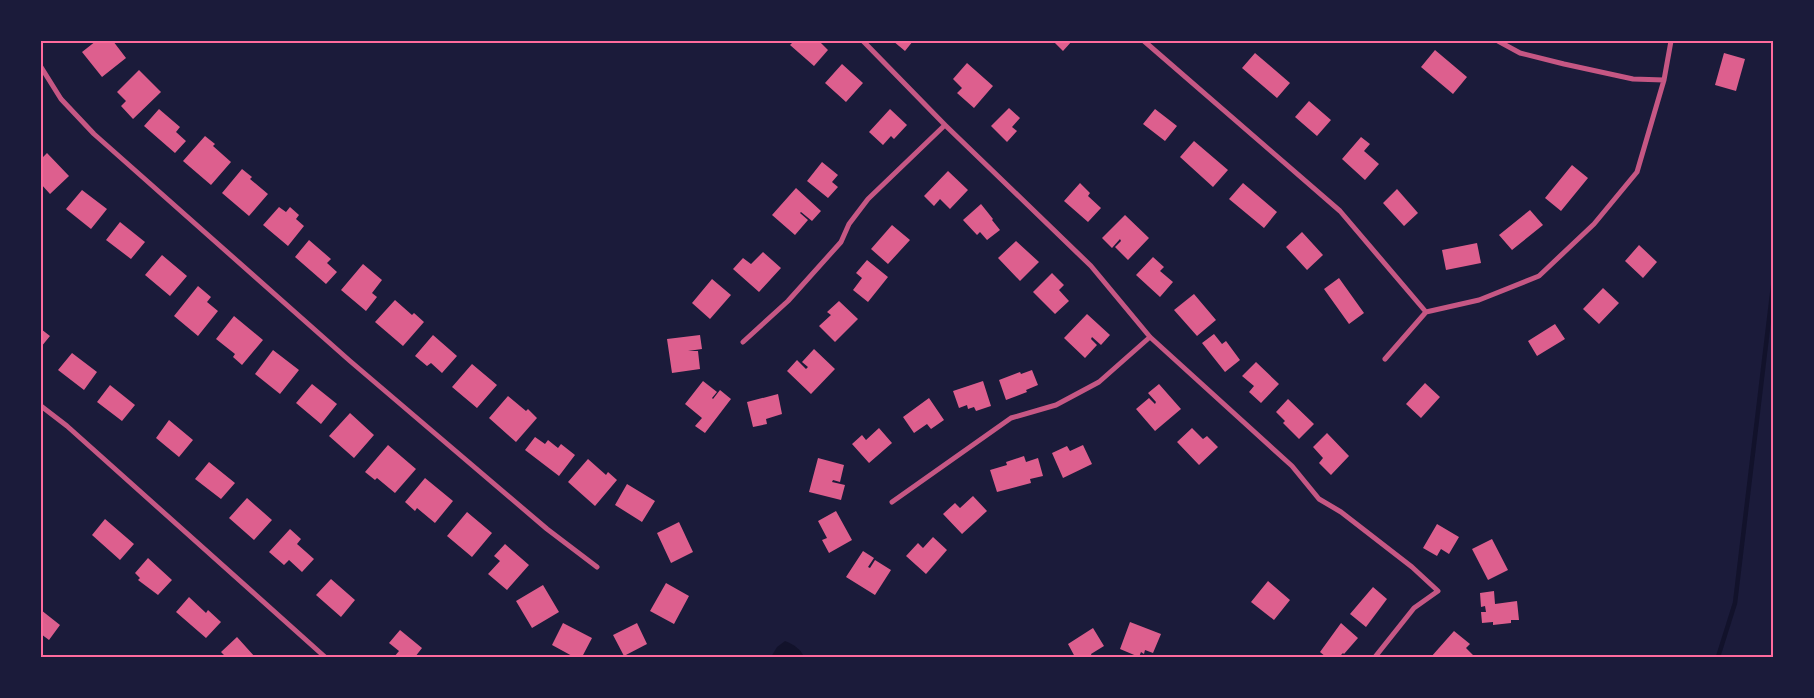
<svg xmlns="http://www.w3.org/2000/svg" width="1814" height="698" font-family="'Roboto Condensed',sans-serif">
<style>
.water{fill:#12122b}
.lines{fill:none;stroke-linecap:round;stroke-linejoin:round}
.stream{stroke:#12122b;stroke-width:4.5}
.building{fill:#dd5f8e}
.minor{stroke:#c65784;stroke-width:5}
.neatline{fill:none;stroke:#ff6b9d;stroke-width:2}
</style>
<rect width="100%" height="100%" fill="#1b1b3a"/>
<path class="water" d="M785 641C793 644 801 649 804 657H771L777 647Z"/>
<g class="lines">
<path class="stream" d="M1718 657 1735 603 1773 286"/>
</g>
<path class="building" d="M96 41H113L126 58 102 77 82 52Z
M794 41H819L828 50 814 66 790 45Z
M893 41H913L905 51Z
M1053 41H1072L1063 51Z
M1435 50 1467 77 1453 94 1421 67Z
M1255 53 1290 83 1277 98 1242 68Z
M1724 53 1745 59 1736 91 1715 85Z
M967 63 993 86 974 108 957 93 962 88 953 79Z
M842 64 863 83 846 102 825 83Z
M139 70 161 92 133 119 121 106 126 101 117 92Z
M1309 101 1331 120 1317 136 1295 117Z
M1009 108 1020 118 1012 127 1017 131 1007 142 991 126Z
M159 109 180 127 176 132 186 141 175 153 144 126Z
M890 109 907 125 894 139 891 136 883 145 869 132Z
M1155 109 1177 126 1165 141 1143 124Z
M205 136 215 144 213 146 231 162 211 185 183 161Z
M1361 137 1370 144 1364 151 1379 164 1365 180 1342 159Z
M1194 141 1228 170 1213 187 1180 157Z
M47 153 69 176 50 194 41 184V159Z
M822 162 838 175 832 182 838 187 828 198 807 181Z
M1572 165 1588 178 1561 211 1545 198Z
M242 169 252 177 250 179 268 194 249 216 222 193Z
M948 171 968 190 950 209 940 199 934 206 924 196Z
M1080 183 1090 193 1088 196 1101 208 1088 222 1064 201Z
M1243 183 1277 212 1264 228 1229 199Z
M796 188 821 211 812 221 801 212 800 213 808 220 795 235 772 215Z
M1397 189 1418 213 1404 226 1383 203Z
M82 190 107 209 91 229 66 209Z
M981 204 993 219 992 220 1000 230 987 240 980 232 977 235 963 220Z
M279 207 286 212 290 207 299 215 296 219 304 226 288 246 263 225Z
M1530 210 1543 225 1512 250 1499 235Z
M1125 215 1149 238 1128 260 1115 247 1121 241 1120 239 1112 248 1102 238Z
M120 222 145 242 131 259 106 240Z
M892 225 910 240 888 264 871 249Z
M1302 232 1323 255 1307 270 1286 247Z
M309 240 331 259 327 263 337 272 326 284 295 257Z
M1016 241 1039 262 1020 281 998 258Z
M1477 243 1481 263 1446 270 1442 250Z
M1639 245 1657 262 1643 278 1625 261Z
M763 252 781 268 759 292 733 269 743 258 751 264Z
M162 255 187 276 170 296 145 275Z
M1153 257 1164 267 1160 271 1173 282 1160 297 1136 275Z
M867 260 888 277 868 302 853 290 862 278 856 273Z
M363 264 382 280 372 293 377 297 366 311 341 290Z
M1052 273 1064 285 1059 290 1069 301 1055 314 1033 292Z
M1339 278 1364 313 1349 324 1324 289Z
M712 279 731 295 710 319 692 303Z
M198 286 211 297 207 302 218 311 198 336 174 316Z
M1603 288 1619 303 1599 324 1583 309Z
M1194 294 1216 320 1197 336 1174 310Z
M395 300 412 315 414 313 424 322 403 346 375 322Z
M839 301 858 319 835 342 819 326 831 315 827 312Z
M1087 314 1110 335 1101 345 1092 337 1091 339 1097 345 1085 358 1064 338Z
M234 316 263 340 242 365 233 357 235 354 216 339Z
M1555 324 1565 339 1537 356 1528 341Z
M41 329 50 336 41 347Z
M1214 334 1222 344 1226 341 1240 360 1225 372 1202 343Z
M433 335 457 356 442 373 431 363 427 366 415 356Z
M700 335 702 349 688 351H698L700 369 672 373 667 339Z
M814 349 835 369 811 394 787 371 797 360 806 369 808 367 802 362Z
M273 350 299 370 280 394 255 374Z
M72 353 97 372 84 390 58 370Z
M1256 362 1279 384 1261 403 1249 392 1254 386 1242 376Z
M472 364 497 385 477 408 452 387Z
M1032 370 1038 385 1026 390 1027 392 1006 400 999 380 1020 372 1021 374Z
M703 381 717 392 712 398 713 399 720 390 731 399 705 433 695 426 702 418 685 404Z
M983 381 991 406 976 411 974 407 968 409 967 405 959 408 953 391Z
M1425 383 1440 397 1421 418 1406 404Z
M312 384 337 404 321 424 296 403Z
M1159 384 1181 409 1155 431 1136 409 1149 398 1155 404 1156 402 1148 393Z
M110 385 135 405 122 421 97 402Z
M778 394 782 414 766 419 767 424 753 427 747 402Z
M508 396 526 411 528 409 537 418 516 442 489 418Z
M929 398 944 420 931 429 927 424 914 433 903 417Z
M1288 399 1314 424 1299 439 1283 423 1285 421 1276 412Z
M350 413 374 435 354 458 329 436Z
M169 420 193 440 179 457 156 438Z
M879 428 892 443 869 463 852 444 862 435 866 440Z
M1192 428 1203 439 1207 436 1218 447 1199 465 1177 442Z
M1327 433 1349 456 1331 475 1319 463 1323 458 1313 447Z
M535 437 545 444 548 440 558 448 561 444 575 455 559 476 525 450Z
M388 445 416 469 395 493 377 478 375 480 365 472Z
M1083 445 1092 464 1063 478 1052 453 1067 446 1070 451Z
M1024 456 1026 462 1038 458 1043 476 1030 479 1031 483 997 492 990 470 1007 465 1006 462Z
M818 458 844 465 840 482 833 480 832 482 845 485 841 500 809 492Z
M588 459 606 475 608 472 617 480 595 506 568 482Z
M209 462 235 483 221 499 195 479Z
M425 478 453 501 435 523 417 508 415 511 405 502Z
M627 484 655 501 642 522 615 505Z
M973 496 987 511 962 534 943 514 955 503 960 508Z
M247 498 272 520 254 540 229 518Z
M836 511 852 540 829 553 822 540 827 538 818 521Z
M467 512 492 533 472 557 447 536Z
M105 519 134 544 120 560 92 535Z
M679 522 693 552 671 563 657 533Z
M1437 524 1459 537 1449 554 1441 549 1437 556 1423 548Z
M290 529 301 539 297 544 314 559 302 572 289 560 284 565 269 552Z
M933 537 947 550 926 574 906 556 918 543 923 548Z
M1492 539 1508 570 1488 580 1472 549Z
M505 544 529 565 507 590 488 574 500 561 494 556Z
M863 551 874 558 868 567 870 568 875 560 891 570 875 595 846 577Z
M148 558 172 580 158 595 138 580 140 578 135 573Z
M331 579 355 600 341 617 316 595Z
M1268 581 1290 600 1274 620 1251 602Z
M666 583 689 596 674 624 650 611Z
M543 585 559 612 532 628 516 601Z
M1373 587 1387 599 1366 627 1350 614Z
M1494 591 1495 604 1517 601 1519 620H1511V623L1493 625V622L1482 623 1481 612H1486L1485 606 1481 607 1480 593Z
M189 597 206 613 208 610 221 622 206 638 176 612Z
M41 610 60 625 49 640 41 634Z
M1130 622 1161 634 1153 653 1145 650 1144 654 1141 652 1139 657 1120 649Z
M563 623 592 638 582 657H574L552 645Z
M637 623 647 644 624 656 613 635Z
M1341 623 1358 638 1344 654 1343 653 1339 657H1326L1320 652Z
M1093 628 1104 646 1091 654 1092 657H1075L1068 644Z
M400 630 422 648 415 657H394L399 651 389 643Z
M1454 631 1470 644 1466 648 1473 655 1472 657H1431Z
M237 637 255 657H226L221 652Z"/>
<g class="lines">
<path class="minor" d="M863 41 945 125 1091 266 1150 337 1292 466 1319 499 1341 512 1412 567 1438 591 1414 608 1375 657
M1144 41 1340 211 1426 312
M1498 41 1520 53 1564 64 1633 79 1664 80
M41 67 61 99 94 134 350 361 547 529 597 567
M743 342 788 301 841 242 849 224 868 199 945 125
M1385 359 1426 312 1479 300 1539 276 1594 224 1637 172 1664 80 1671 41
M41 406 67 426 325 657
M892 502 1011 418 1056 405 1099 382 1150 337"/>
</g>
<rect width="1814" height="698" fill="none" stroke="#1b1b3a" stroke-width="85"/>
<rect x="42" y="42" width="1730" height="614" class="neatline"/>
</svg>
